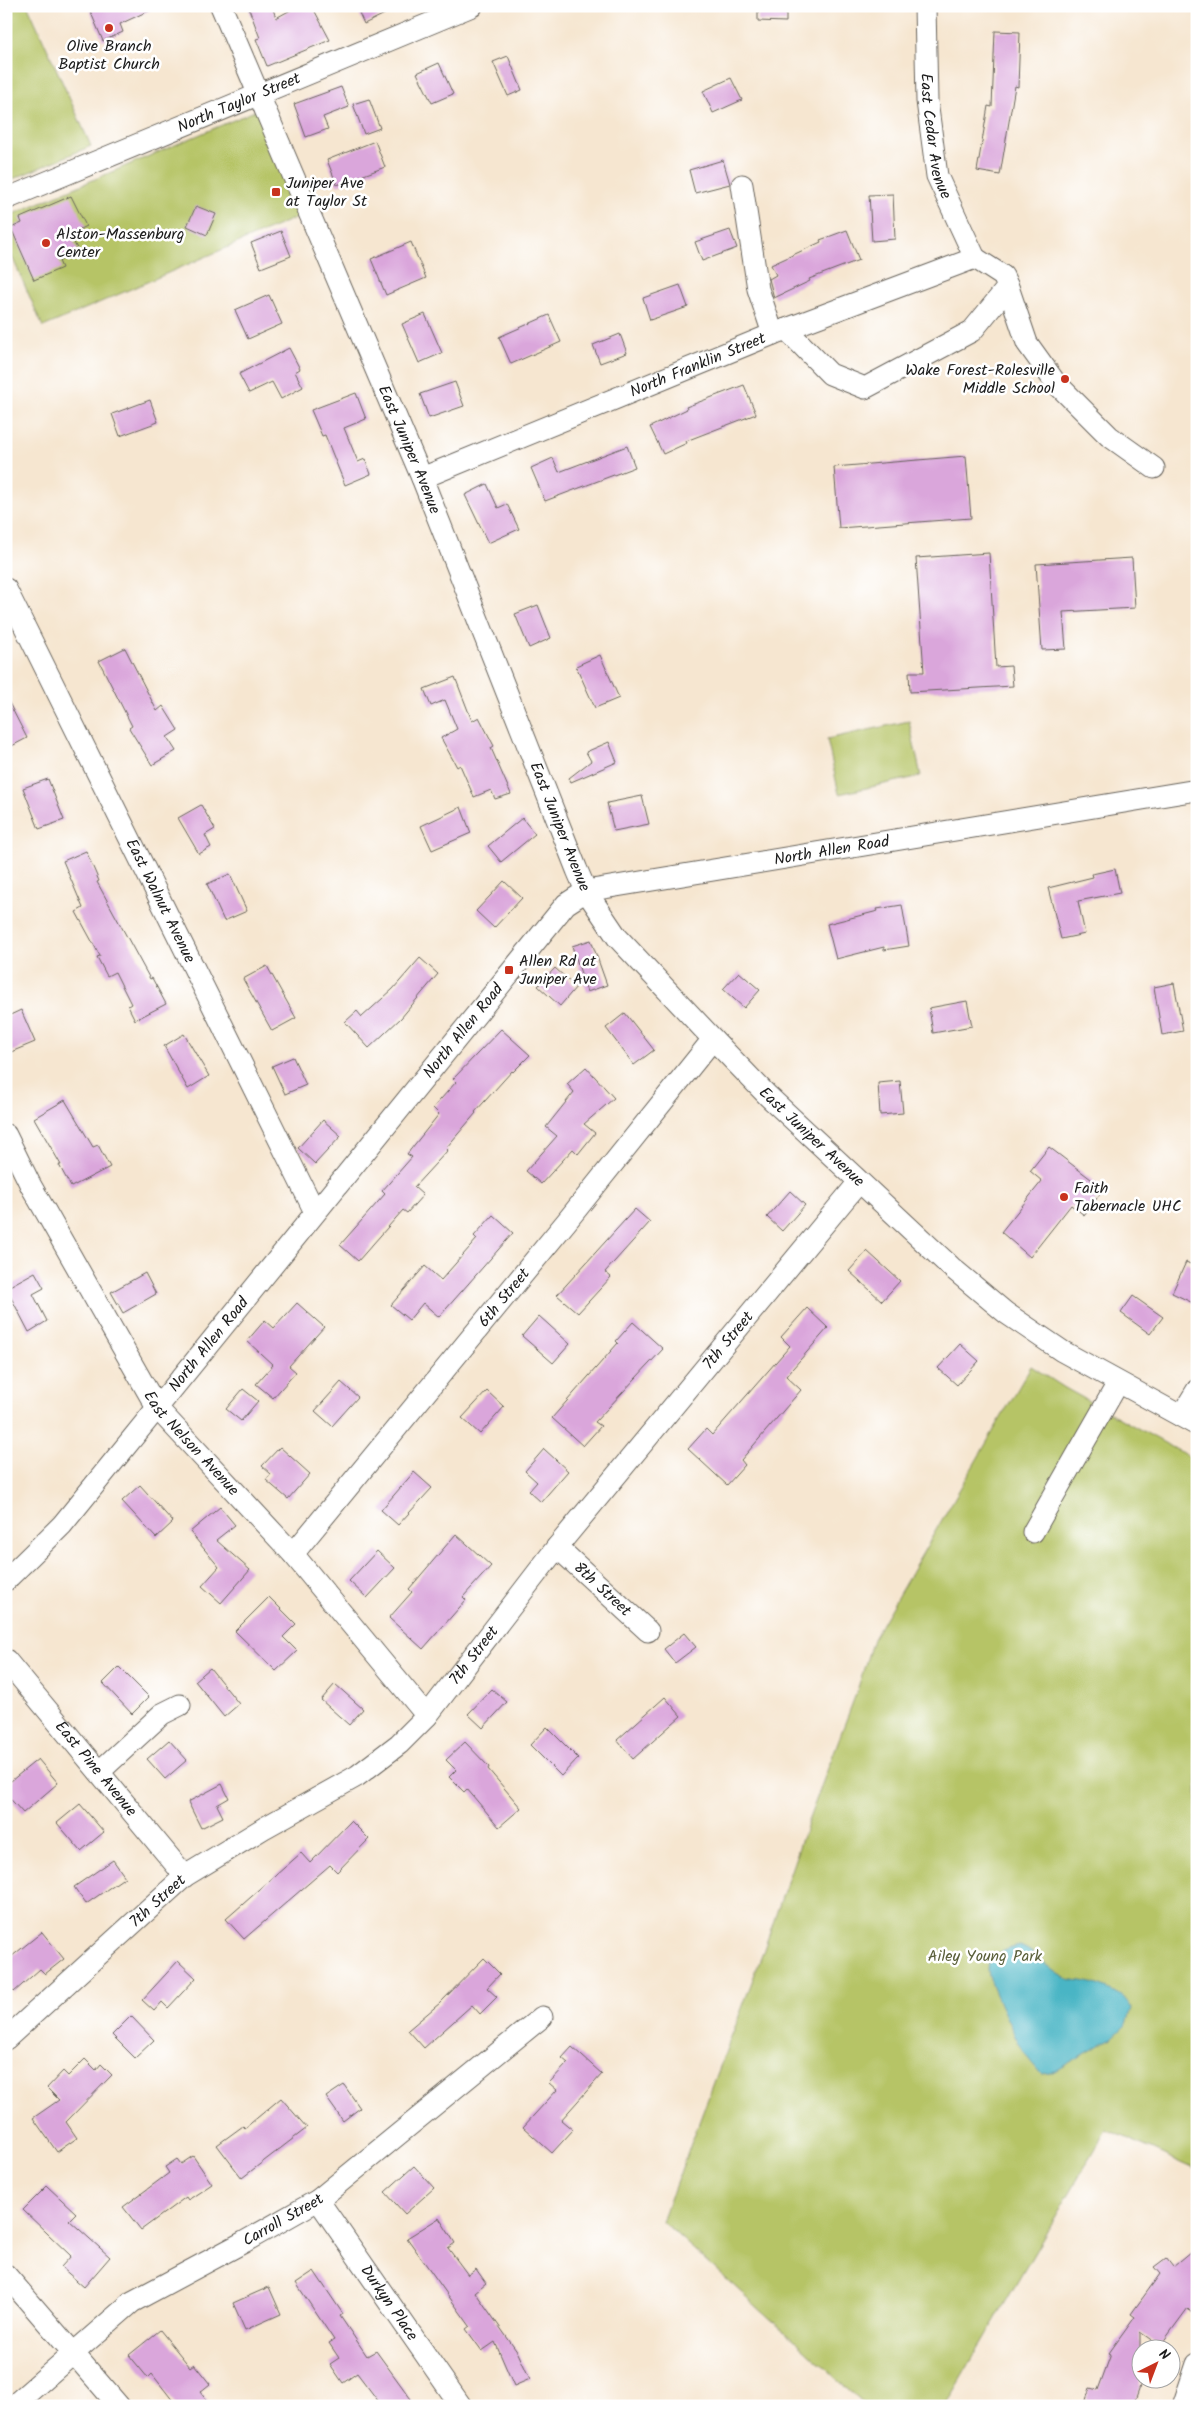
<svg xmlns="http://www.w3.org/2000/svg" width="1203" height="2412" font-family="Kalam,sans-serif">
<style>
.green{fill:#b6c466;stroke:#697041}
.water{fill:#48b5c5;stroke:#326870}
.building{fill:#daa6db}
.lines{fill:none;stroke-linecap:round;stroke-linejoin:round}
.minor-casing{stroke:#68635b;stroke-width:23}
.minor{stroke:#fff;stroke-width:21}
.poi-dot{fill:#c8321e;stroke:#fff;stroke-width:2}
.labels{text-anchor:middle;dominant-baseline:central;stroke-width:5;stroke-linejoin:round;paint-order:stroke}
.poi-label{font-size:16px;fill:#1c1c1c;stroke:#fff;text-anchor:start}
.street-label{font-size:16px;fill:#1c1c1c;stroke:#fff}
.park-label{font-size:16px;fill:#5a5f3a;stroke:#fff}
</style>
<rect width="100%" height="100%" fill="#fff"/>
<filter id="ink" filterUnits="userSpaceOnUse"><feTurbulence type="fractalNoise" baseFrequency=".02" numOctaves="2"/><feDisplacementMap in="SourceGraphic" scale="10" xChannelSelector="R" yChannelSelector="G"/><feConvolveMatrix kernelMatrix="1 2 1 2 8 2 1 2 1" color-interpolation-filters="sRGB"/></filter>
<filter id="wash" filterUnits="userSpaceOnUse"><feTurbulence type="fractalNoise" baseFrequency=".0096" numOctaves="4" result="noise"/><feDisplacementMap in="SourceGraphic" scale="20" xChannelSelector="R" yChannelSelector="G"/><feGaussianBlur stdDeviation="1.12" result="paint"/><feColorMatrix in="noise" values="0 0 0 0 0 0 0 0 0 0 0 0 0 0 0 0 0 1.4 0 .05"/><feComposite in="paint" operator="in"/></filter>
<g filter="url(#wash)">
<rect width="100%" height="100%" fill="#f6e6d0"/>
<path class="green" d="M6 6H28L91 146 6 182Z
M257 110 300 216 43 327 6 243V217Z
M909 721 921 776 839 794 827 739Z
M1031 1366 1065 1388 1197 1461V2170L1107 2129 947 2402 941 2406H867L662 2221 663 2218 762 1955 807 1824 857 1691 873 1639Z"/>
<path class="water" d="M1020 1946C1038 1953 1047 1968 1064 1977 1071 1981 1079 1980 1087 1982 1101 1985 1126 1995 1132 2008L1127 2024 1111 2039 1051 2073 1041 2074C1036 2067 1028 2060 1024 2052 1016 2038 988 1983 988 1969 989 1952 1008 1949 1020 1946Z"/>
<g id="blocks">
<path class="building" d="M88 6H159L120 24 123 32 103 41Z
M258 6H272L276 18 298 6H312L330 40 267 66 256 39 260 38 249 9Z
M356 6H401L364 24Z
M758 6H786V22L758 21Z
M995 31 1020 32 1018 87 1015 86 1000 175 977 171 988 106 992 107Z
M508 56 522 90 508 96 493 62Z
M439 63 453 94 432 103 417 73Z
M731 78 742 100 713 113 703 91Z
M341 87 349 107 323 117 328 129 306 137 294 104Z
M369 99 380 128 364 134 353 104Z
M375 141 385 167 337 185 327 160Z
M723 160 730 184 695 193 689 170Z
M893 194 895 239 872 241 869 195Z
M71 196 86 226 70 234 79 253 59 261 62 268 34 280 11 228 22 223 20 218Z
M196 206 216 214 207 235 187 226Z
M730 230 737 248 702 261 695 242Z
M847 230 859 260 809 279 810 281 774 298 769 279 776 275 771 265 821 242 820 240Z
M281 231 291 256 261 268 251 243Z
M411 242 426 278 386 295 371 259Z
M680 285 688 307 650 320 643 298Z
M269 295 282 324 248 339 235 310Z
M425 314 442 353 419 363 402 324Z
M549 315 561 342 511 364 499 337Z
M620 334 627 353 600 363 593 345Z
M289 348 300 369 295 372 303 387 281 399 272 382 249 393 239 374Z
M455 382 464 406 429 418 420 394Z
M744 385 756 414 686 441 687 443 663 454 650 427 687 409 686 407Z
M356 393 366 419 344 428 358 462 365 459 371 474 345 485 325 435 322 436 311 410Z
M150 400 158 422 120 436 112 414Z
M627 446 635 467 545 501 531 468 553 458 559 472Z
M966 456 971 518 839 528 834 467Z
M487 484 498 508 507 504 519 529 488 543 465 495Z
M989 553 996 667 1011 666 1013 686 910 692 909 672H924L916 558Z
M1132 558 1135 608 1063 612 1066 649 1042 650 1036 564Z
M538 605 551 638 529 648 515 614Z
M125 648 157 711 163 706 178 730 167 737 176 751 152 765 129 728 132 726 99 661Z
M600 655 619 698 595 708 576 666Z
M455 677 472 721 479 717 494 746 491 748 511 794 495 799 491 790 474 797 460 765 457 767 441 738 457 729 445 700 431 706 424 689Z
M6 697 27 738 6 749Z
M609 742 617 762 571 782 569 778 591 761 586 752Z
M48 779 64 820 39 829 23 788Z
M642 796 649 824 614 831 607 803Z
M201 805 215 829 205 835 211 847 199 854 178 818Z
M461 807 471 833 432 850 421 826Z
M522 818 535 834 501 862 488 846Z
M86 851 99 881 97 882 150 979 152 978 166 1004 135 1020 128 1006 131 1004 115 972 107 976 97 957 100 956 76 912 83 908 63 861Z
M1115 869 1120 893 1078 901 1085 934 1061 939 1048 888 1093 877 1092 874Z
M230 874 247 911 224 921 207 884Z
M504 881 522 898 494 928 476 911Z
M902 905 909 946 884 950V947L836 959 827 924 878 911 877 909Z
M591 940 607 985 587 992 572 946Z
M420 958 438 974 401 1018 369 1048 345 1022 357 1011 362 1017 393 989Z
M267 966 296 1018 272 1031 243 979Z
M555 968 576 987 560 1006 538 986Z
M739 972 760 990 744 1008 723 989Z
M1174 983 1183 1031 1162 1035 1154 987Z
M967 1001 972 1026 933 1033 929 1008Z
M21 1010 35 1042 11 1052 6 1041V1017Z
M625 1013 654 1050 634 1065 606 1028Z
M501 1029 530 1055 513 1072 512 1071 475 1112 476 1113 446 1148 448 1150 414 1187 423 1195 407 1213 403 1210 358 1261 340 1245 385 1194 382 1191 412 1157 407 1154 439 1114 433 1108 456 1082 453 1079Z
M184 1034 209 1076 188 1089 164 1046Z
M293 1057 306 1085 285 1094 272 1066Z
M586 1067 614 1098 584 1124 595 1133 578 1154 573 1149 541 1184 526 1171 557 1136 546 1127 574 1092 567 1084Z
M900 1081 903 1113 880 1115 878 1083Z
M65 1100 93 1147 98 1145 110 1167 71 1187 59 1165H61L34 1118Z
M323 1120 341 1136 315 1164 298 1148Z
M1049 1147 1104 1189 1084 1215 1071 1205 1030 1257 1001 1232 1042 1181 1030 1171Z
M790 1191 805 1205 782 1231 767 1217Z
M635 1209 650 1222 605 1272 611 1277 578 1313 557 1295Z
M493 1215 513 1233 439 1317 423 1303 409 1320 391 1305 425 1266 441 1280 477 1239 474 1236Z
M867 1251 900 1281 882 1301 849 1271Z
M1186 1262 1197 1267V1294L1193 1303 1172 1293Z
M35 1272 44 1288 33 1294 47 1321 29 1332 6 1288Z
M145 1273 156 1294 123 1313 111 1292Z
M1133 1296 1163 1317 1150 1334 1121 1313Z
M297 1303 324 1327 289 1366 296 1372 273 1398 256 1384 273 1365 247 1341 265 1320 274 1328Z
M807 1308 828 1328 786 1376 801 1390 741 1460 745 1465 727 1485 688 1449 706 1429 712 1435 790 1346 781 1337Z
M539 1316 570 1344 553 1363 522 1336Z
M633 1322 663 1349 595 1422 601 1426 583 1446 552 1418 618 1343 616 1341Z
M960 1344 979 1361 957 1385 938 1368Z
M341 1382 358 1397 332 1426 315 1411Z
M243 1389 258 1401 241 1421 226 1409Z
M487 1391 504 1407 480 1434 462 1418Z
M280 1447 310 1474 288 1499 266 1480 271 1474 262 1466Z
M544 1449 568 1471 541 1502 529 1491 537 1482 525 1471Z
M414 1472 432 1488 398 1525 381 1510Z
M140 1485 173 1522 156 1538 122 1501Z
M220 1507 235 1525 216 1540 250 1570 221 1603 202 1586 219 1567 190 1532Z
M456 1534 491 1566 463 1597 466 1600 423 1649 389 1618 412 1592 409 1589Z
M377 1551 395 1568 367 1598 349 1581Z
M269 1597 296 1624 283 1637 297 1651 276 1671 235 1631Z
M684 1633 696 1647 675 1663 664 1649Z
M119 1667 149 1697 132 1714 103 1683Z
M210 1668 239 1704 224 1717 195 1681Z
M335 1684 363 1709 349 1725 321 1700Z
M492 1689 507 1702 483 1728 468 1714Z
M665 1697 681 1716 633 1759 617 1740Z
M547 1727 578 1758 561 1776 530 1745Z
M169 1740 187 1760 165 1779 147 1759Z
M465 1742 489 1767 488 1769 521 1808 499 1827 467 1789 464 1792 449 1777 456 1770 446 1760Z
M38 1759 58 1783 23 1813 6 1794V1785Z
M222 1784 229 1798 217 1805 223 1817 201 1828 188 1802Z
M80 1804 104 1832 81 1851 57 1823Z
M351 1821 369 1839 337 1872 330 1865 244 1939 226 1919 301 1853 310 1863Z
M113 1860 125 1877 86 1904 74 1887Z
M42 1932 64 1959 45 1974 40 1969 14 1992 6 1983V1961Z
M484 1958 500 1974 487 1988 497 1997 480 2014 472 2005 424 2048 408 2030 440 2003Z
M178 1961 196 1978 168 2008 162 2002 154 2011 142 2000Z
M131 2016 154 2040 135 2058 112 2035Z
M572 2047 602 2074 561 2120 573 2130 552 2153 523 2127 557 2090 549 2083 568 2063 562 2058Z
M85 2059 96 2070 101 2064 112 2075 66 2122 77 2138 57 2152 33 2118 59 2100 47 2088 63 2071 68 2076Z
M344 2085 360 2108 343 2121 326 2097Z
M281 2098 307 2128 242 2178 217 2145 243 2126 245 2128Z
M193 2156 212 2184 188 2200 186 2197 141 2230 123 2207 169 2173 165 2167 177 2159 181 2164Z
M414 2166 434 2188 405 2214 385 2192Z
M47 2186 76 2213 69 2220 110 2257 84 2287 61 2267 71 2256 23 2210Z
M439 2218 455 2243 448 2248 468 2275 476 2269 486 2283 475 2292 518 2353 530 2379 514 2386 495 2342 482 2351 466 2329 470 2326 407 2238Z
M1197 2247V2318L1188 2308 1160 2346 1140 2332V2386L1133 2406H1093L1085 2403 1090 2388 1098 2390 1111 2354 1109 2353 1135 2317 1131 2314 1160 2274 1154 2267 1166 2258 1173 2267Z
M314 2271 343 2314 340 2316 367 2356 376 2351 416 2406H382L357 2373 343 2383 330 2364 339 2358 329 2343 334 2340 296 2283Z
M269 2287 281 2314 245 2330 233 2303Z
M160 2330 190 2367 194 2364 210 2384 200 2392 211 2406H177L152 2374 148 2378 129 2355Z"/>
</g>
</g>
<g filter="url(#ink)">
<use href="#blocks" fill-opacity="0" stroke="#68635b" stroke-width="1"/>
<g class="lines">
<defs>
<g id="minor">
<path id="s1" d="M221 6 422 478 577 870 586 891 617 937 713 1039 768 1096 951 1267 1006 1313 1062 1351 1197 1425"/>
<path id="s2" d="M925 6 927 101 937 176 975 258"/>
<path d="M742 185 758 289 773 334"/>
<path id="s3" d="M6 199 472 6"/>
<path d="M1008 287 1027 343 1055 382 1109 436 1154 468"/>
<path d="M786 329 830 374 865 388 972 331 1008 287 1003 276 975 258"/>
<path id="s4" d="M422 478 773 334 975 258"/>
<path id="s5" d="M6 589 315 1212"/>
<path id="s6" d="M6 1135 31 1186 157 1408 293 1554 427 1716"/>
<path d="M1181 1416 1197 1390"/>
<path d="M1033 1532 1118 1383"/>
<path id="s7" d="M557 1547 648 1631"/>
<path id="s8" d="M293 1554 567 1221 713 1039"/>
<path id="s9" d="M6 1580 62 1525 540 936 566 904 586 891 1197 790"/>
<path id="s10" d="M6 1660 185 1876"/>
<path d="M99 1772 162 1714 180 1705"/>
<path id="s11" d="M6 2039 185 1876 264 1828 357 1776 399 1744 427 1716 557 1547 859 1182"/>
<path id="s12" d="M318 2200 461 2406"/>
<path d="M6 2275 119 2406"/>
<path id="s13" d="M13 2406 132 2302 244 2242 318 2200 542 2017"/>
<path d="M1183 2406 1197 2364"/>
</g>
</defs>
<use href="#minor" class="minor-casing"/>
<use href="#minor" class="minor"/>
</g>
</g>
<g class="poi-dot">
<circle cx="109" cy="28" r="5"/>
<rect x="271" y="187" width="10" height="10" rx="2.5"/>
<circle cx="46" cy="243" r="5"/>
<circle cx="1065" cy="379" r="5"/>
<rect x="504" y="965" width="10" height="10" rx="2.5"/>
<circle cx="1064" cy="1197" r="5"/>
</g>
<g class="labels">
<g class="poi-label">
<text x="109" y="46" text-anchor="middle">Olive Branch<tspan x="109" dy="18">Baptist Church</tspan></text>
<text x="286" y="183">Juniper Ave<tspan x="286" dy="18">at Taylor St</tspan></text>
<text x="56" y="234">Alston-Massenburg<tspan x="56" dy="18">Center</tspan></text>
<text x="1055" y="370" text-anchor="end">Wake Forest-Rolesville<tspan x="1055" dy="18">Middle School</tspan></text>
<text x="519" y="961">Allen Rd at<tspan x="519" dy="18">Juniper Ave</tspan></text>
<text x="1074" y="1188">Faith<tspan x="1074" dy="18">Tabernacle UHC</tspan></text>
</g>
<g class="street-label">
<text stroke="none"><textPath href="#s3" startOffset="252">North Taylor Street</textPath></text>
<text stroke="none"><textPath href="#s2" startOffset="131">East Cedar Avenue</textPath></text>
<text stroke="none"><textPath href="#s4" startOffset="298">North Franklin Street</textPath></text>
<text stroke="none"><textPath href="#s1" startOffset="482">East Juniper Avenue</textPath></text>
<text stroke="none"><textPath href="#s1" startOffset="888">East Juniper Avenue</textPath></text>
<text stroke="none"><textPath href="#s9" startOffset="1151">North Allen Road</textPath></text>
<text stroke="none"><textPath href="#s5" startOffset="348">East Walnut Avenue</textPath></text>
<text stroke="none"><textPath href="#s9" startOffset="715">North Allen Road</textPath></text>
<text stroke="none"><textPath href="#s1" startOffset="1292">East Juniper Avenue</textPath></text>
<text stroke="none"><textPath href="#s8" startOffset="332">6th Street</textPath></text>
<text stroke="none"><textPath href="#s11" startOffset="1015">7th Street</textPath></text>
<text stroke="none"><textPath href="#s9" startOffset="311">North Allen Road</textPath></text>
<text stroke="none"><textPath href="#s6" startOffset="361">East Nelson Avenue</textPath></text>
<text stroke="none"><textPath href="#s7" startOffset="62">8th Street</textPath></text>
<text stroke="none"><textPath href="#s11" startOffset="610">7th Street</textPath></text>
<text stroke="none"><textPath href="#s10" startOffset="141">East Pine Avenue</textPath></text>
<text stroke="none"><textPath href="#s11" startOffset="205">7th Street</textPath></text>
<text stroke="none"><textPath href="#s13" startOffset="330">Carroll Street</textPath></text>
<text stroke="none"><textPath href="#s12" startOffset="125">Durkyn Place</textPath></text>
</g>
<g class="park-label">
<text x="985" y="1956">Ailey Young Park</text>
</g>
</g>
<rect width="1203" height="2412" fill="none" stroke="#fff" stroke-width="25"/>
<g transform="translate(1156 2364) rotate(42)"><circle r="24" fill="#ffffff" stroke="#a4a4a4"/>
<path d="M0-4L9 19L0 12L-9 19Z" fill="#c8321e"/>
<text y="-8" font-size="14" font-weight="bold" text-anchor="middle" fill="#1c1c1c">N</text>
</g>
</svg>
